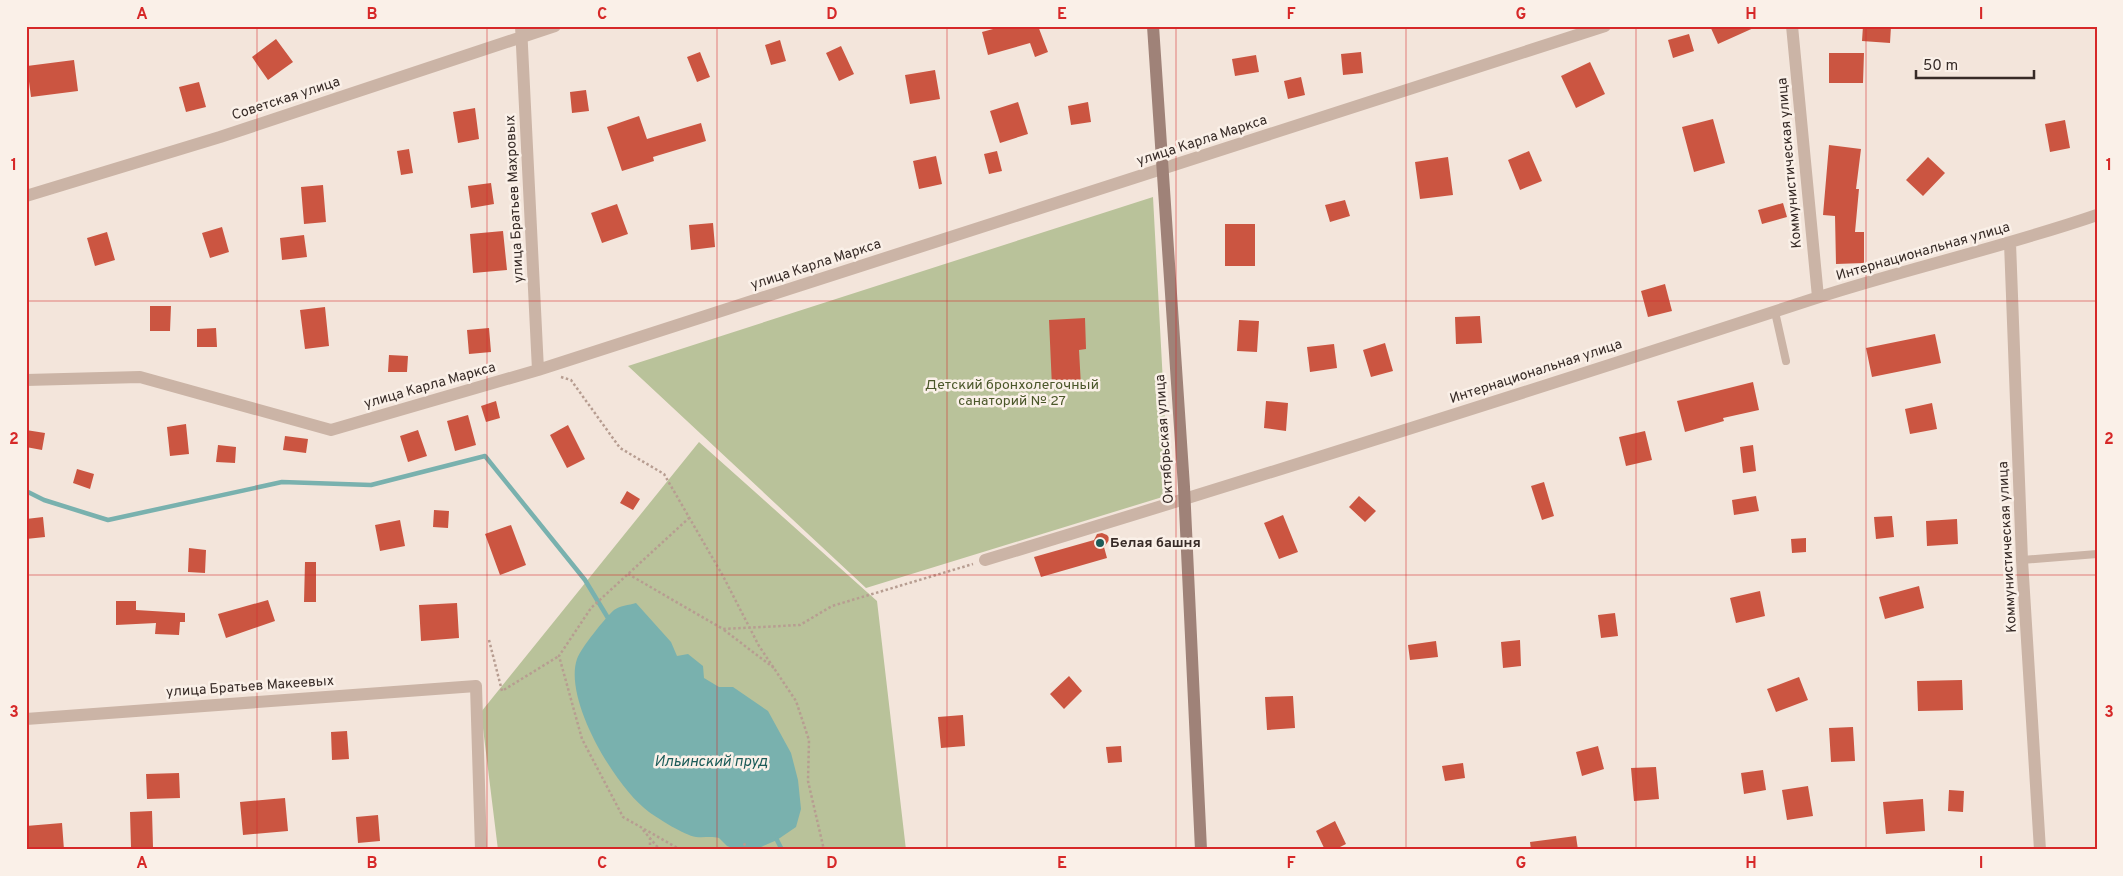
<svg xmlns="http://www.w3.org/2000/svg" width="2123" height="876" font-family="Overpass,sans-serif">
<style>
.green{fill:#b9c29a}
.water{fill:#79b1ae}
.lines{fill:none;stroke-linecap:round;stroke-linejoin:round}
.stream{stroke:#79b1ae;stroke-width:4.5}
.building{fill:#cb5541}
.path{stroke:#b79d91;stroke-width:2.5;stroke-dasharray:2.5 2.5;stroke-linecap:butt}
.lane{stroke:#cbb4a6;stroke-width:8}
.street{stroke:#cbb4a6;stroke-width:12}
.secondary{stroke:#9f8278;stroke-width:12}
.grid{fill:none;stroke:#d62828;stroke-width:1;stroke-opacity:0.55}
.poi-dot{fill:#1b5b58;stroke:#faf0e8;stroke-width:2}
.labels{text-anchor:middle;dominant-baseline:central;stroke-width:5;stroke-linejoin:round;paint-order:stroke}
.street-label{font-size:14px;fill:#372b27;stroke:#faf0e8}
.park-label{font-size:14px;fill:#4b572a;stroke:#faf0e8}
.poi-label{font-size:14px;font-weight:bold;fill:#372b27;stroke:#faf0e8;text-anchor:start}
.water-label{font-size:15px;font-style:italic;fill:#1b5b58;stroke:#faf0e8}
.neatline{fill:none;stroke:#d62828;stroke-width:2}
.grid-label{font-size:16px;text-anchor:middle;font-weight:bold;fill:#d62828}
</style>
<rect width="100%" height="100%" fill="#f3e5db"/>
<path class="green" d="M1153 197 1169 495 866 588 628 366Z
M699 442 877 601 906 850H498L481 712Z"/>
<path class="water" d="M636 603 671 642 677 656 688 654 703 666 704 678 719 687H733L768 711 791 753 798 780 801 809 796 827 777 840 754 850H738L727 846 719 838C711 836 704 838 696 837 684 835 659 819 649 812 616 788 563 700 577 659 581 648 605 618 614 610 619 606 629 605 636 603Z"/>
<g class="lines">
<path class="stream" d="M26 491 44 500 108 520 282 482 371 485 485 456 585 580 608 618
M777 840 782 850"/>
</g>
<path class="building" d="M1004 26H1038L1048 52 1035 57 1030 43 988 55 982 32Z
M1710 26H1758L1718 44Z
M1863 26H1891L1890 43 1862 41Z
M1689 34 1694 51 1673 58 1668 40Z
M276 39 293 62 268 80 252 57Z
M780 40 786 61 771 65 765 45Z
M841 46 854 74 839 81 826 53Z
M700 52 710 77 697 82 687 57Z
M1361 52 1363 73 1343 75 1341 54Z
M1829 53H1864L1863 83H1829Z
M1256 55 1259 72 1235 76 1232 59Z
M74 60 78 91 31 97 27 66Z
M1590 62 1605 94 1576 108 1561 76Z
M935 70 940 99 910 104 905 75Z
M1301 77 1305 95 1288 99 1284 81Z
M199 82 206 107 186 112 179 87Z
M586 90 589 111 572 113 570 92Z
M1018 102 1028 134 1000 143 990 111Z
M1088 102 1091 122 1071 125 1068 106Z
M475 108 479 139 458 143 453 112Z
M639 116 647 139 701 123 706 141 653 157 654 161 622 171 607 127Z
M1713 119 1725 163 1694 172 1682 127Z
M2065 120 2070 148 2050 152 2045 124Z
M1829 145 1861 149 1856 189H1859L1855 232H1864V263L1836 264 1835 216 1823 215Z
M409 149 413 173 401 175 397 151Z
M997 151 1002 171 989 174 984 154Z
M1529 151 1542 181 1520 190 1508 160Z
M936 156 942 184 919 189 913 161Z
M1448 157 1453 195 1420 199 1415 162Z
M1928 157 1945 173 1923 196 1906 180Z
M491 183 494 204 471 208 468 186Z
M323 185 326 222 304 224 301 187Z
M1345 200 1350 216 1330 222 1325 205Z
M1783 203 1787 217 1762 224 1758 210Z
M617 204 628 234 602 243 591 213Z
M713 223 715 247 691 250 689 225Z
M1225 224H1255V266H1225Z
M222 227 229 252 210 258 202 233Z
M503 231 507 270 473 273 470 234Z
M107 232 115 260 95 266 87 238Z
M304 235 307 257 282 260 280 238Z
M1665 284 1672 311 1648 317 1641 291Z
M150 306H171L170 331H150Z
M325 307 329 346 305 349 300 310Z
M1480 316 1482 343 1456 344 1455 317Z
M1085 318 1086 349 1079 350 1081 386 1052 387 1049 320Z
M1239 320 1259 321 1257 352 1237 351Z
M216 328 217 347H197V329Z
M489 328 491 352 469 354 467 330Z
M1935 334 1941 363 1872 377 1866 348Z
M1385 343 1393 371 1371 377 1363 350Z
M1334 344 1337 368 1310 372 1307 347Z
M389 355 408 356 407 372H388Z
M1753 382 1759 410 1723 418 1724 421 1685 432 1677 401Z
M496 401 500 418 486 422 481 406Z
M1266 401 1288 403 1286 431 1264 428Z
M1932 403 1937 429 1910 434 1905 409Z
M468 415 476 445 455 451 447 421Z
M186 424 189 454 170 456 167 427Z
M568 425 585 459 567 468 550 435Z
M26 430 45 433 42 450 26 447Z
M418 430 427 456 408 462 400 436Z
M1645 431 1652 460 1626 466 1619 437Z
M285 436 308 439 306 453 283 450Z
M218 445 236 447 235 463 216 462Z
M1753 445 1756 471 1743 473 1740 447Z
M77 469 94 474 90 489 73 483Z
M1544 482 1554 516 1542 520 1531 486Z
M627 491 640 499 633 510 620 503Z
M1359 496 1376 511 1365 522 1349 507Z
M1756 496 1759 511 1734 515 1732 500Z
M434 510 449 511 448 528 433 527Z
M1283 515 1298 552 1279 559 1264 523Z
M1892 516 1894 537 1876 539 1874 517Z
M43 517 45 537 26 539V519Z
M1957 519 1958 544 1927 546 1926 521Z
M400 520 405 546 380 551 375 525Z
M511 525 526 565 500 575 485 534Z
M1102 533 1107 535 1110 539 1104 547 1107 558 1041 577 1034 557 1094 540 1097 534Z
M1806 538V552L1792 553 1791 539Z
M189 548 206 550 205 573 188 572Z
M305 562H316V602H304Z
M1919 586 1924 608 1885 619 1879 597Z
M1760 591 1765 616 1736 623 1730 598Z
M268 600 275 621 226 638 218 614Z
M116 601H136V610L185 613V622H180L179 635 155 634 156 623 116 625Z
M457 603 459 638 421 641 419 605Z
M1615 613 1618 636 1601 638 1598 615Z
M1520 640 1521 666 1503 668 1501 642Z
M1436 641 1438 657 1410 660 1408 645Z
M1069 676 1082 691 1064 709 1050 694Z
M1799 677 1808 700 1776 712 1767 689Z
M1962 680 1963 710 1918 711 1917 681Z
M1293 696 1295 728 1267 730 1265 697Z
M963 715 965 746 941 748 938 717Z
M1853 727 1855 761 1831 762 1829 728Z
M347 731 349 759 332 760 331 732Z
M1121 746 1122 762 1108 763 1106 747Z
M1598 746 1604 769 1582 776 1576 752Z
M1463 763 1465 778 1445 781 1442 766Z
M1656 767 1659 799 1634 801 1631 768Z
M1763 770 1766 790 1744 794 1741 773Z
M179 773 180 798 147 799 146 774Z
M1808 786 1813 816 1787 820 1782 790Z
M1949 790 1964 791 1963 812 1948 811Z
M285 798 288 831 243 835 240 802Z
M1923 799 1925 831 1886 834 1883 802Z
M152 811 153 847H131L130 812Z
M378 815 380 841 358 843 356 817Z
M1335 821 1346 844 1334 850H1325L1316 831Z
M62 823 64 850H26V826Z
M1576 836 1578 850H1531L1530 842Z"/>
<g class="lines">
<path class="path" d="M561 377 571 380 620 448 664 474 723 576 759 646 796 701 809 740 808 781 824 850
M628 574 723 629 800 625 832 606 973 564
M724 630 774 668
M489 640 502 691 559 656
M643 830 660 850
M650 850V839
M681 850 623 817 582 739 559 656 591 608 689 518
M742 850 746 841"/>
<path class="lane" d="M1775 312 1786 361
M2022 560 2097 554"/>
<path class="street" d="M521 26 538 370
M1792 26 1818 297
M26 196 220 137 555 26
M2010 243 2022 560 2040 850
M26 380 140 377 331 430 538 370 1605 26
M985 560C1263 476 1540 388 1816 298 1909 268 2004 247 2097 215
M26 719 476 686 481 850"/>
<path class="secondary" d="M1153 26 1184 487 1201 850"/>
</g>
<path class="grid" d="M257 26V850M487 26V850M717 26V850M947 26V850M1176 26V850M1406 26V850M1636 26V850M1866 26V850M26 301H2097M26 575H2097"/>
<circle class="poi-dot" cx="1100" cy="543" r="5"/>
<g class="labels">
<g class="street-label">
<text transform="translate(286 99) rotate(-18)">Советская улица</text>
<text transform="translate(1202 141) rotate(-18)">улица Карла Маркса</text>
<text transform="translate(1790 163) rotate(-95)">Коммунистическая улица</text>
<text transform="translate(515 199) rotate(-93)">улица Братьев Махровых</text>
<text transform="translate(1923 252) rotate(-16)">Интернациональная улица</text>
<text transform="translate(816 265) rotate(-18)">улица Карла Маркса</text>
<text transform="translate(1536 372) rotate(-18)">Интернациональная улица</text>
<text transform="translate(430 386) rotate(-16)">улица Карла Маркса</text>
<text transform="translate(1165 439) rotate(-94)">Октябрьская улица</text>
<text transform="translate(2008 547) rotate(-93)">Коммунистическая улица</text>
<text transform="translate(250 687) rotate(-4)">улица Братьев Макеевых</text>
</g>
<g class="park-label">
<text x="1012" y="385">Детский бронхолегочный<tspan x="1012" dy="16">санаторий № 27</tspan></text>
</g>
<g class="poi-label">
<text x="1110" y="543">Белая башня</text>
</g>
<g class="water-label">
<text x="711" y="762">Ильинский пруд</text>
</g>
</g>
<rect width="2123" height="876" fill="none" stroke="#faf0e8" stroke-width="55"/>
<path d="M1916 70v8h118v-8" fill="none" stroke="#372b27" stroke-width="2.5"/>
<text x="1923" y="70" font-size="15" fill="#372b27" stroke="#faf0e8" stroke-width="4" paint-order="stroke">50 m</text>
<rect x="28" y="28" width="2068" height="820" class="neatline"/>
<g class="grid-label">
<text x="142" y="19">A</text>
<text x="372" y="19">B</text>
<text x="602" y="19">C</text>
<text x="832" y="19">D</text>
<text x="1062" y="19">E</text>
<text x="1291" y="19">F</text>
<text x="1521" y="19">G</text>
<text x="1751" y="19">H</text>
<text x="1981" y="19">I</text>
<text x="14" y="170">1</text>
<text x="2109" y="170">1</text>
<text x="14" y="444">2</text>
<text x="2109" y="444">2</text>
<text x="14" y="717">3</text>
<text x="2109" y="717">3</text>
<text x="142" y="868">A</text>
<text x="372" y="868">B</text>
<text x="602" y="868">C</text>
<text x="832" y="868">D</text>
<text x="1062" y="868">E</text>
<text x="1291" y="868">F</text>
<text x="1521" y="868">G</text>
<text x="1751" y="868">H</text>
<text x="1981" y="868">I</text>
</g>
</svg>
